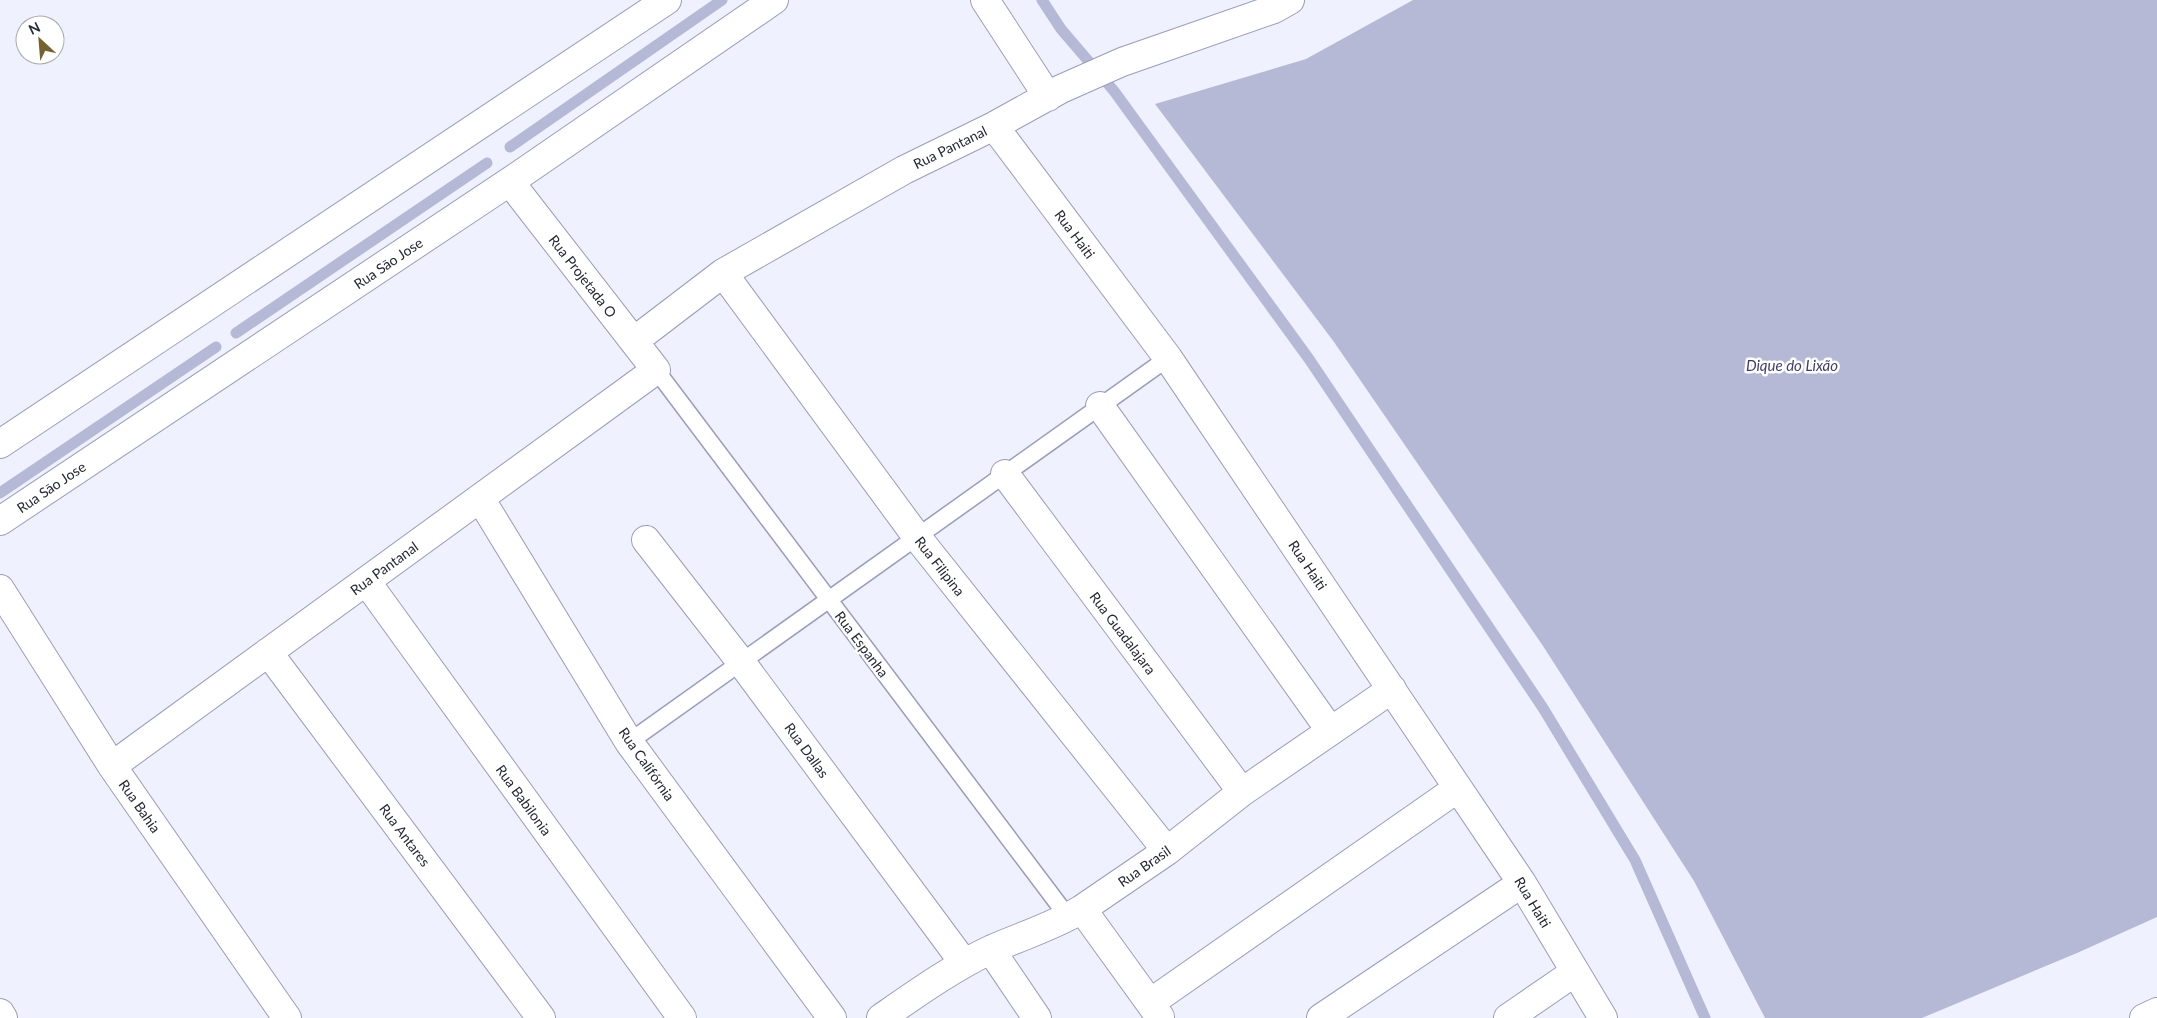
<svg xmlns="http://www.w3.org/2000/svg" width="2157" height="1018" font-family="Lato,sans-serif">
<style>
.water{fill:#b5b9d6}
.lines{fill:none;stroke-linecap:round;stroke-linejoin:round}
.stream{stroke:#b5b9d6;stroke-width:11}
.service-casing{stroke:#989dbc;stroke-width:19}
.minor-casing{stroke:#989dbc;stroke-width:30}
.motorway-casing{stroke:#989dbc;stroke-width:30}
.service{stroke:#fff;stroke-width:16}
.minor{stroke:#fff;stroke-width:28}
.motorway{stroke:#fff;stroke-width:28}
.labels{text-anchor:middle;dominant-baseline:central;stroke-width:5;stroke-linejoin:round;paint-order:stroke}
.street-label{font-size:14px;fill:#252733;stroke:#fff}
.water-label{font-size:15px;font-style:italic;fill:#3c3f69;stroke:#fff}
</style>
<rect width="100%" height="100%" fill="#eff1ff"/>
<path class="water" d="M1413 0H2157V917L2077 953 1922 1018H1765L1694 881 1543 646 1334 342 1155 104 1306 59Z"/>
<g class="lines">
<path class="stream" d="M1042 0 1061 29 1114 91 1309 359 1543 708 1635 860 1705 1018
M510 147 722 0
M236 333 487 163
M0 493 216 347"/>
<defs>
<path id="service" d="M656 370 1068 917
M629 742 1168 358"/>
<path id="minor" d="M985 0 1048 97
M994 126 1168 358 1522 883 1603 1018
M723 273 917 537 1167 851
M634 341 723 273 904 170 994 126 1061 89 1122 62 1274 9 1290 0
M1100 406 1330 730
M0 444 667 0
M1005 474 1242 792
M480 498 629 742 832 1018
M0 521 518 176 774 0
M646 540 741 662 964 963
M366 581 682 1018
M0 589 112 766 287 1018
M268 652 541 1018
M112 766 656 370 510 182
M1082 909 1160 1017
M991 950 1037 1018
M1150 1003 1458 788
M0 1013 3 1018
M881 1018C917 993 952 968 992 949 1022 936 1054 926 1082 909L1167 851 1242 792 1392 689
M1321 1018 1522 883
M1508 1018 1575 972"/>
<path id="motorway" d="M2144 1018 2157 1012"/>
</defs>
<use href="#service" class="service-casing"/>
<use href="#minor" class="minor-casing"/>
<use href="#motorway" class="motorway-casing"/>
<use href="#service" class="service"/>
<use href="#minor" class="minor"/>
<use href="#motorway" class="motorway"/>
</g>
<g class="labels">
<g class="street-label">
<text transform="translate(950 147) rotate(-26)">Rua Pantanal</text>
<text transform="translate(1075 234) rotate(53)">Rua Haiti</text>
<text transform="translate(388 263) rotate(-34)">Rua Sāo Jose</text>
<text transform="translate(583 276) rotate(52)">Rua Projetada O</text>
<text transform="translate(51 487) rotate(-34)">Rua Sāo Jose</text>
<text transform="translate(1308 565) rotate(56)">Rua Haiti</text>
<text transform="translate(940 566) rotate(52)">Rua Filipina</text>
<text transform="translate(384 568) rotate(-36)">Rua Pantanal</text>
<text transform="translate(1123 633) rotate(53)">Rua Guadalajara</text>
<text transform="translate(862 644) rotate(53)">Rua Espanha</text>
<text transform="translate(807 750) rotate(54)">Rua Dallas</text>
<text transform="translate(647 764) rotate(55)">Rua Califórnia</text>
<text transform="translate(524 800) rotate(54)">Rua Babilonia</text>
<text transform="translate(140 806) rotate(55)">Rua Bahia</text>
<text transform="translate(405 835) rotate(53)">Rua Antares</text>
<text transform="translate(1144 866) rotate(-35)">Rua Brasil</text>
<text transform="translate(1533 902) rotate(59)">Rua Haiti</text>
</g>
<g class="water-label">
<text x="1792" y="365">Dique do Lixão</text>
</g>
</g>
<g transform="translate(40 40) rotate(334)"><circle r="24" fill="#ffffff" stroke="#a8a9ad"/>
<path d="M0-4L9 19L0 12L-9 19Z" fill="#766231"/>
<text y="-8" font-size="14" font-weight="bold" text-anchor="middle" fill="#252733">N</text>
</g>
</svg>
